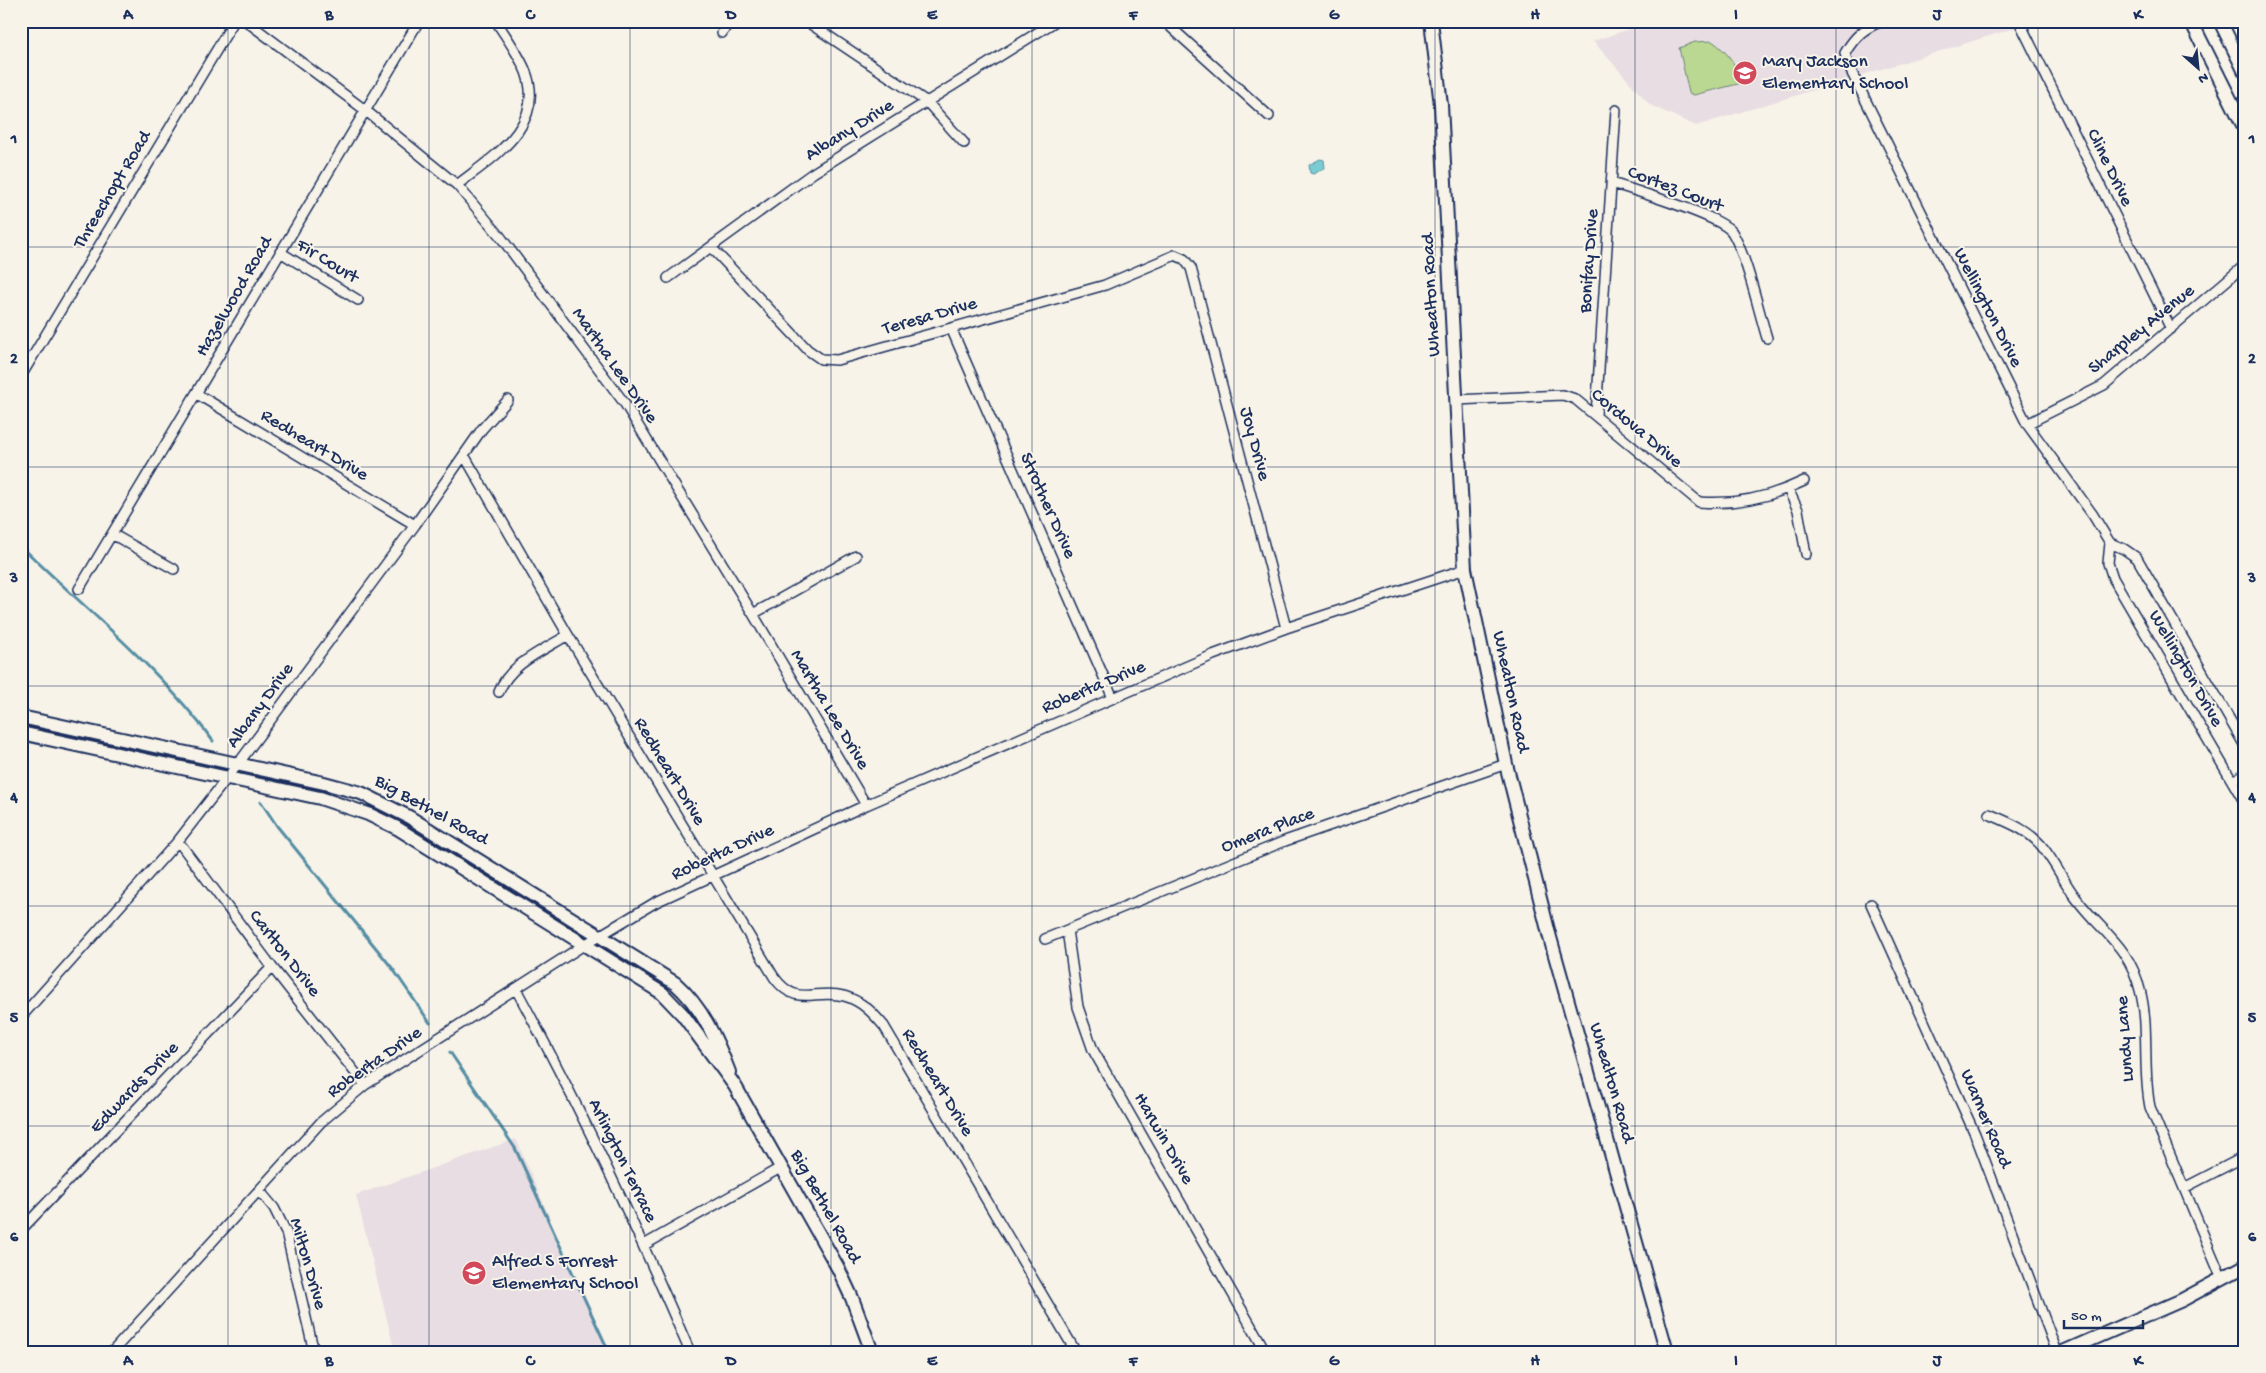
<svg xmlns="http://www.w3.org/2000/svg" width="2266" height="1373" font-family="'Gochi Hand',sans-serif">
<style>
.built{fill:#e8dde3}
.garden{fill:#bad891;stroke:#6a8478}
.water{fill:url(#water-ripples);stroke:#548da4}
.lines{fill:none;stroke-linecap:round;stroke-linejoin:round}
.stream{stroke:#548da4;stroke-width:3}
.street-casing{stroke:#1b2f5e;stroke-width:12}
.secondary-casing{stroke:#1b2f5e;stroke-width:16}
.street{stroke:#f7f3e8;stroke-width:9}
.secondary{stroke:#f7f3e8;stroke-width:12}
.grid{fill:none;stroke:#1b2f5e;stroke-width:1;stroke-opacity:0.55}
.labels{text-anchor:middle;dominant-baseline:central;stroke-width:4;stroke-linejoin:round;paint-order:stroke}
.poi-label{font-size:19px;fill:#1b2f5e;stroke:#f7f3e8;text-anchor:start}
.street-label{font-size:19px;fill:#1b2f5e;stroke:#f7f3e8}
.neatline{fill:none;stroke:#1b2f5e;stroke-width:2}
.grid-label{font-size:16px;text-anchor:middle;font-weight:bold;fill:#1b2f5e}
</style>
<defs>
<pattern id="water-ripples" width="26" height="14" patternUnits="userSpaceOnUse" patternTransform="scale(1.25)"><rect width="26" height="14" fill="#7accd3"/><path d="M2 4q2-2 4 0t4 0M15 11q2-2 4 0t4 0" fill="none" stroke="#63a6ae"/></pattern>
</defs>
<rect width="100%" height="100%" fill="#f7f3e8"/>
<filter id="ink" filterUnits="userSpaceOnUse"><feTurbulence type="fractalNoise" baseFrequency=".02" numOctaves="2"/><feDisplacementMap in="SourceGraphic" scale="10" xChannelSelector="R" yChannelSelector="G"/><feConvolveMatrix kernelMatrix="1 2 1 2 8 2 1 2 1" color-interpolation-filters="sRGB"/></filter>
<g filter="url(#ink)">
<path class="built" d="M1654 21H2038L1696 126 1650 105 1593 41Z
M516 1139 607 1352H395L356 1195Z"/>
<path class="garden" d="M1712 41C1728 52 1736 64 1742 83L1694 95 1689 93 1679 48 1695 42Z"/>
<path class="water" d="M1320 159 1324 160 1325 168 1313 174 1310 173 1309 165Z"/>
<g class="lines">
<path class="stream" d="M21 546C86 610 159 667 213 741
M261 802 277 826 393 969 430 1023
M450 1052 515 1148 609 1352"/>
<defs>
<path id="street" d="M246 21 365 110 457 185 500 236 625 404 753 614 866 805
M806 21 927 102 964 143
M1164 21 1269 116
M1883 21C1865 27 1855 36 1845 53L1848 65 2027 424 2093 515 2110 543 2108 563 2113 578 2245 803
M2019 21 2171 329
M722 33 730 21
M1612 183C1635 191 1721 216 1732 232 1747 257 1758 309 1767 338
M457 185C493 157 546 126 526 72 519 54 506 37 496 21
M711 247 808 350 821 359 837 360 1105 285 1175 255 1184 259 1191 268 1286 628
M280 252 358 300
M668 278 813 173 1056 21
M951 328 1113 698
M21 376 234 21
M197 394 415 525
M1456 400 1563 395 1575 399 1699 502C1736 505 1771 497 1804 481
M1596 415 1616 110
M2027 424 2104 385 2245 265
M464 455 568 635 774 977C797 1009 814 988 844 996 862 1001 873 1013 884 1026L1076 1352
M1788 489 1798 510 1806 554
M112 534 174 569
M2110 543 2124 549 2137 558 2245 746
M79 589 419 21
M753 614 856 556
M499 692C509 664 544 650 568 635
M2232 781 2245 774
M1989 814C2008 822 2026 829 2040 844 2054 860 2063 881 2076 898 2101 932 2129 945 2140 990 2150 1027 2142 1068 2150 1107L2222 1279
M178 841 272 967 365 1085
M1871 904 1975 1134 2057 1352
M1067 930 1078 1007 1093 1050 1266 1352
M1045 939 1285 841 1506 764
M516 989C580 1107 637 1228 690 1352
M21 1017 178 841 238 764 415 525 482 429 508 400
M2184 1188 2240 1159
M259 1190 274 1208 286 1232 314 1352
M21 1230 272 967
M644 1245 782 1167
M112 1352 321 1122 365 1085 584 945 656 902 866 805 1213 655 1286 628 1465 569"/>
<path id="secondary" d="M1431 21 1441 105 1465 569 1506 764 1549 934 1667 1352
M2191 21 2245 129
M2220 21 2245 72
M21 717 324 783 361 793 409 817 675 983C702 1007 716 1038 729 1072
M21 733 320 798 368 814 397 828 662 993 683 1015 735 1086 838 1268 852 1298 872 1352
M2063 1352 2182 1300 2245 1266"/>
</defs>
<use href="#street" class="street-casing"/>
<use href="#secondary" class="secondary-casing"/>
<use href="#street" class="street"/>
<use href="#secondary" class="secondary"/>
</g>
</g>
<path class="grid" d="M228 21V1352M429 21V1352M630 21V1352M831 21V1352M1032 21V1352M1234 21V1352M1435 21V1352M1635 21V1352M1836 21V1352M2038 21V1352M21 247H2245M21 467H2245M21 686H2245M21 906H2245M21 1126H2245"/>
<defs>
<symbol id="school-disc" viewBox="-11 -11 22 22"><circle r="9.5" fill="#d1495b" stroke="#f7f3e8"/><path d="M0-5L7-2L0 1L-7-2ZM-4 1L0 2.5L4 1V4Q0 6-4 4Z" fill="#fff"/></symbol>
</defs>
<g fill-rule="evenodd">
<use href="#school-disc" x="1731" y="59" width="28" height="28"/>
<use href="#school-disc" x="460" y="1259" width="28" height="28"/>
</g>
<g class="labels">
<g class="poi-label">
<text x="1762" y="62">Mary Jackson<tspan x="1762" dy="22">Elementary School</tspan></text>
<text x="492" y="1262">Alfred S Forrest<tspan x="492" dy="22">Elementary School</tspan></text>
</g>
<g class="street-label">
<text transform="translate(850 131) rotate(-32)">Albany Drive</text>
<text transform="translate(2109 168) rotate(64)">Cline Drive</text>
<text transform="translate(113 190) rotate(-59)">Threechopt Road</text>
<text transform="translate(1675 190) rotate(21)">Cortez Court</text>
<text transform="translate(1590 261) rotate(-86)">Bonifay Drive</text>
<text transform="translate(327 262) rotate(31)">Fir Court</text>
<text transform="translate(1432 295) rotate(-93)">Whealton Road</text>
<text transform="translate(235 297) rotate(-60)">Hazelwood Road</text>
<text transform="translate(1987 308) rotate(63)">Wellington Drive</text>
<text transform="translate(930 317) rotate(-16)">Teresa Drive</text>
<text transform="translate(2142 330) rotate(-39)">Sharpley Avenue</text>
<text transform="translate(614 366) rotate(55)">Martha Lee Drive</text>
<text transform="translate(1636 429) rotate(40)">Cordova Drive</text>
<text transform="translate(1254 444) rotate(75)">Joy Drive</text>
<text transform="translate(314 446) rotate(31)">Redheart Drive</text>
<text transform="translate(1047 506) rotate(66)">Strother Drive</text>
<text transform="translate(2185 669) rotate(60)">Wellington Drive</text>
<text transform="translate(1094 688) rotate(-23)">Roberta Drive</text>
<text transform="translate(1510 692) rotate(78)">Whealton Road</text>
<text transform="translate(261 706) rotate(-54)">Albany Drive</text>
<text transform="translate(829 710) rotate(59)">Martha Lee Drive</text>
<text transform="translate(669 772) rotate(59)">Redheart Drive</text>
<text transform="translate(431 811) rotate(29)">Big Bethel Road</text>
<text transform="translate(1268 831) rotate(-21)">Omera Place</text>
<text transform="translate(723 853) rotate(-25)">Roberta Drive</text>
<text transform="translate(284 954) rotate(52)">Carlton Drive</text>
<text transform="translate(2126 1039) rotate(-94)">Lundy Lane</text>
<text transform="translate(375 1063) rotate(-35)">Roberta Drive</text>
<text transform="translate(937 1083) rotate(59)">Redheart Drive</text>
<text transform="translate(1611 1083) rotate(74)">Whealton Road</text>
<text transform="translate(135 1088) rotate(-46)">Edwards Drive</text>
<text transform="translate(1985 1119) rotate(67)">Warner Road</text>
<text transform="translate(1163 1139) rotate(60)">Harwin Drive</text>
<text transform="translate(622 1161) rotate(64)">Arlington Terrace</text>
<text transform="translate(825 1207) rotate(61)">Big Bethel Road</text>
<text transform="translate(307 1264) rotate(74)">Milton Drive</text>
</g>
</g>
<rect width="2266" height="1373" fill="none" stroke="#f7f3e8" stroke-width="55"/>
<g transform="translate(2198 68) rotate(153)" stroke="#f7f3e8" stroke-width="4" paint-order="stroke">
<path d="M0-4L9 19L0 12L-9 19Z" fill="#1b2f5e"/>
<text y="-8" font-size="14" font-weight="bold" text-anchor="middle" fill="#1b2f5e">N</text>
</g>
<path d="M2064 1320v8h79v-8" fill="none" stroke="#1b2f5e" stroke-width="2.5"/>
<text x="2071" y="1320" font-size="15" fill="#1b2f5e" stroke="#f7f3e8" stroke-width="4" paint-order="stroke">50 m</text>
<rect x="28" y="28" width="2210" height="1318" class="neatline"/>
<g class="grid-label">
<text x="128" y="19">A</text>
<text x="329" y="19">B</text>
<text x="530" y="19">C</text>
<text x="731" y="19">D</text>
<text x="932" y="19">E</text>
<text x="1133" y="19">F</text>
<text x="1334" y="19">G</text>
<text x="1535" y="19">H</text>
<text x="1736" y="19">I</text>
<text x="1937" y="19">J</text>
<text x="2138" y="19">K</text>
<text x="14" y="143">1</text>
<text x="2252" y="143">1</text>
<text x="14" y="363">2</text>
<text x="2252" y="363">2</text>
<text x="14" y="582">3</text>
<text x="2252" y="582">3</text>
<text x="14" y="802">4</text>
<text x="2252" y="802">4</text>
<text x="14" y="1022">5</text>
<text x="2252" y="1022">5</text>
<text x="14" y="1241">6</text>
<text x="2252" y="1241">6</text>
<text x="128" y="1365">A</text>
<text x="329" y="1365">B</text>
<text x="530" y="1365">C</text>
<text x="731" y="1365">D</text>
<text x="932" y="1365">E</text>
<text x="1133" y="1365">F</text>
<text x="1334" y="1365">G</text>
<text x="1535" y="1365">H</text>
<text x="1736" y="1365">I</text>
<text x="1937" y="1365">J</text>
<text x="2138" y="1365">K</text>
</g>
</svg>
